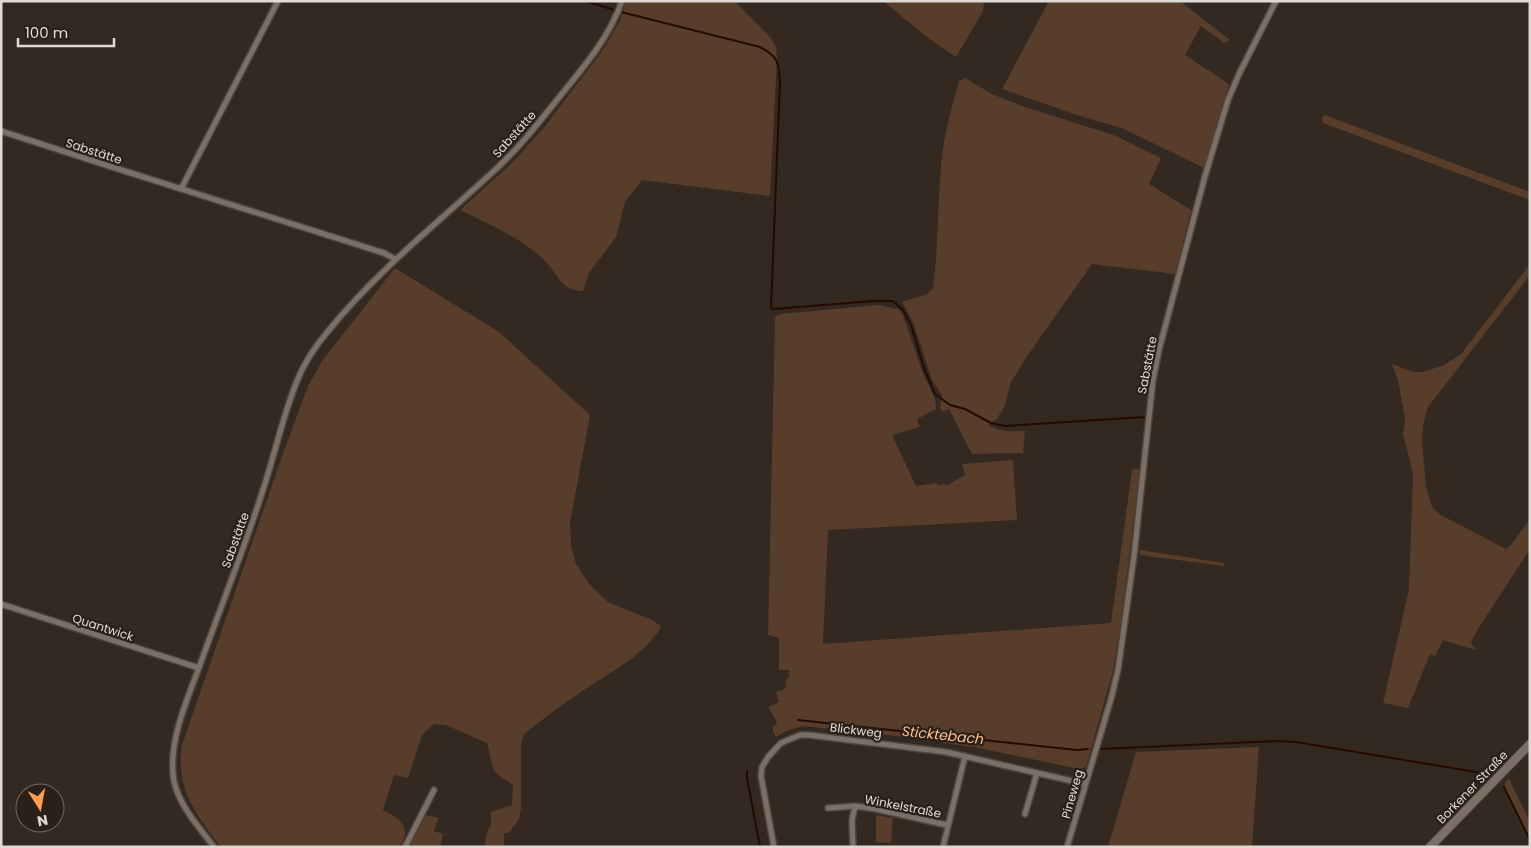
<svg xmlns="http://www.w3.org/2000/svg" width="1531" height="848" font-family="Poppins,sans-serif">
<style>
.green{fill:#573d2a}
.lines{fill:none;stroke-linecap:round;stroke-linejoin:round}
.stream{stroke:#240b00;stroke-width:2}
.street-casing{stroke:#4f463f;stroke-width:8}
.secondary-casing{stroke:#4f463f;stroke-width:10}
.street{stroke:#7c6f66;stroke-width:5}
.secondary{stroke:#7c6f66;stroke-width:8}
.labels{text-anchor:middle;dominant-baseline:central;stroke-width:4.5;stroke-linejoin:round;paint-order:stroke}
.street-label{font-size:12px;fill:#e1d9d4;stroke:#2a2018}
.water-label{font-size:14px;font-style:italic;fill:#ffbf91;stroke:#2a2018}
</style>
<rect width="100%" height="100%" fill="#342921"/>
<path class="green" d="M626 1H736L738 5 771 38 776 47 777 59 770 196 642 180 625 202 616 237 589 273 583 291C559 290 559 275 546 262 523 238 490 225 460 210L514 161 545 126 600 54 620 21Z
M883 1H984L983 11 956 57 927 37Z
M1049 1H1180L1230 40 1224 43 1201 26 1185 55 1229 84 1204 168 1124 129 1074 114 1002 89Z
M965 78 992 94 1019 105 1116 136 1161 158 1149 184 1191 210 1175 274 1092 264 1028 355 1011 382 1005 405 997 419 988 424C998 433 1012 431 1025 431L1023 453 972 454 949 409 942 412 940 407 942 395 932 380 913 322 902 302 927 294 933 288C939 245 937 201 942 157 945 131 952 106 959 81Z
M1325 115 1530 192V200L1323 123 1322 118Z
M1530 264V275L1428 407 1423 425 1422 440 1426 487 1432 507 1439 514 1506 549 1511 545 1530 519V549L1476 632 1471 643 1476 650 1443 640 1435 656 1430 654 1408 708 1383 703 1409 589 1413 474 1403 434 1405 419 1398 380 1392 364 1413 372H1423L1444 365 1461 354Z
M395 268 499 332 590 415 570 523 571 545 576 564 590 585 608 602 652 620 661 626C648 654 605 675 581 692 561 705 543 719 524 734L521 744V808L519 819 509 833H504V847H484L488 829 491 826V812L512 805 513 785C508 781 501 778 496 773 491 768 490 751 487 743L446 725 434 724 422 735 408 778 394 775 383 810C399 818 414 828 399 847H221C196 815 175 787 182 745L281 459 308 386 322 361Z
M878 305 898 309 903 315 922 371 935 399 936 409 917 419 920 427 892 435 916 486 937 483 938 486 944 483 946 486 965 475 962 464 1013 460 1017 520 828 530 823 644 1111 623 1132 470 1136 468 1139 470V476L1122 615 1113 671 1086 767 1079 769 974 747 943 743 945 730 935 729 933 740 803 726 786 731 776 737 773 732V727L777 722 768 707 779 702 776 692 785 689 786 679 789 677V670H779V638L768 635 775 319 776 316 781 314Z
M1140 550 1224 563V566L1140 555Z
M1259 747 1252 847H1108L1136 752Z
M1509 779 1530 822V840L1504 787 1506 781Z
M426 815 438 818 434 831 443 834 440 847H409Z
M876 815 893 818 891 843 876 842Z"/>
<g class="lines">
<path class="stream" d="M585 1 615 10
M621 12 760 47C778 56 779 63 780 82L771 307 773 309 874 301H893L903 310 911 325 924 368 935 394 950 405 965 409 991 423 1005 426 1144 417
M798 720 1077 750 1088 749
M1100 749 1277 741 1296 742 1482 773
M747 771V778L760 847
M1504 787 1530 840"/>
<defs>
<path id="street" d="M1 131 112 167 384 253 395 259
M181 189 278 1
M1 604 199 668
M828 808 855 806 876 809 947 825
M1025 814 1037 773
M214 847C198 826 174 800 173 773 170 735 189 696 201 662 221 606 243 552 261 496 274 458 282 418 297 381 304 363 317 344 329 330 379 269 439 222 496 169 522 145 543 117 565 90 588 62 610 35 622 1
M405 847 434 790
M774 847 761 776 762 767 768 757 781 743 800 735H809L946 752 1085 784
M853 847 852 820 855 806
M943 847 965 756
M1067 847 1111 699 1118 670 1134 556 1153 380 1159 350 1205 176 1228 100 1239 74 1276 1"/>
<path id="secondary" d="M1430 847 1530 744"/>
</defs>
<use href="#street" class="street-casing"/>
<use href="#secondary" class="secondary-casing"/>
<use href="#street" class="street"/>
<use href="#secondary" class="secondary"/>
</g>
<g class="labels">
<g class="street-label">
<text transform="translate(514 134) rotate(-48)">Sabstätte</text>
<text transform="translate(94 151) rotate(18)">Sabstätte</text>
<text transform="translate(1147 365) rotate(-79)">Sabstätte</text>
<text transform="translate(235 540) rotate(-70)">Sabstätte</text>
<text transform="translate(103 627) rotate(18)">Quantwick</text>
<text transform="translate(856 730) rotate(7)">Blickweg</text>
<text transform="translate(1472 787) rotate(-46)">Borkener Straße</text>
<text transform="translate(1072 794) rotate(-74)">Pineweg</text>
<text transform="translate(903 806) rotate(11)">Winkelstraße</text>
</g>
<g class="water-label">
<text transform="translate(943 735) rotate(6)">Sticktebach</text>
</g>
</g>
<rect width="1531" height="848" fill="none" stroke="#e1d9d4" stroke-width="5"/>
<g transform="translate(40 808) rotate(169)"><circle r="24" fill="#2a2018" stroke="#736a63"/>
<path d="M0-4L9 19L0 12L-9 19Z" fill="#fc9d53"/>
<text y="-8" font-size="14" font-weight="bold" text-anchor="middle" fill="#e1d9d4">N</text>
</g>
<path d="M18 38v8h96v-8" fill="none" stroke="#e1d9d4" stroke-width="2.5"/>
<text x="25" y="38" font-size="15" fill="#e1d9d4" stroke="#2a2018" stroke-width="4" paint-order="stroke">100 m</text>
</svg>
